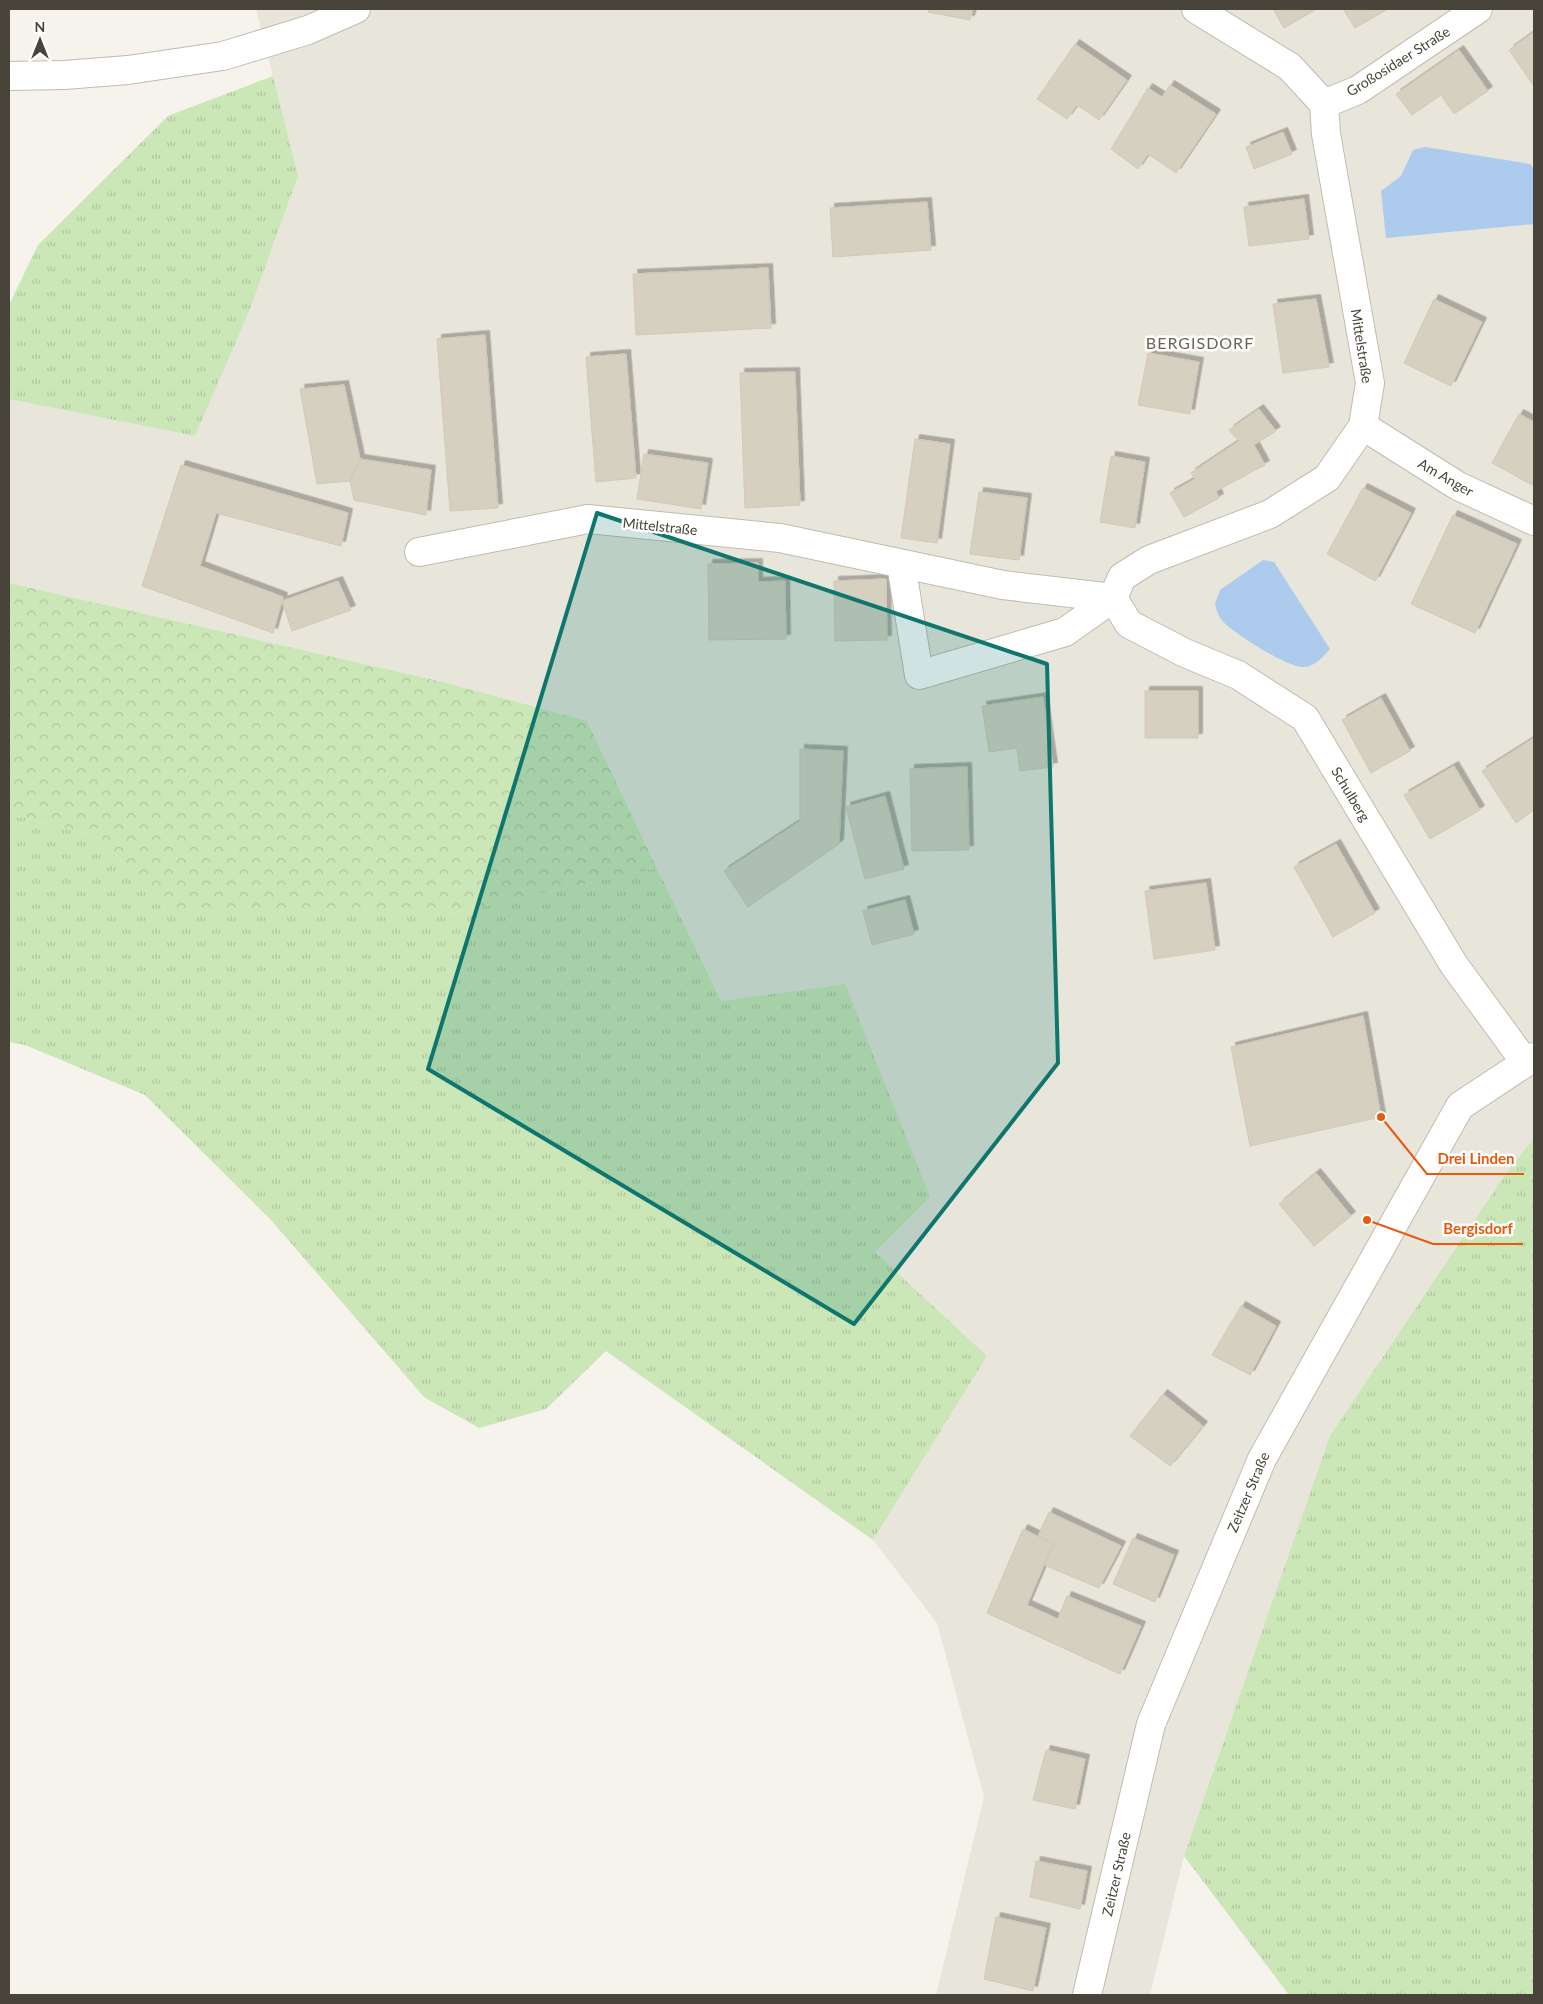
<svg xmlns="http://www.w3.org/2000/svg" width="1543" height="2004" font-family="Lato,sans-serif">
<style>
.residential{fill:#e8e5da}
.grass{fill:url(#grass-tufts)}
.forest{fill:url(#forest-crowns)}
.water{fill:#accbed}
.building{fill:#d6d0c1;stroke:#d0c9b5;filter:url(#shadow)}
.lines{fill:none;stroke-linecap:round;stroke-linejoin:round}
.minor-casing{stroke:#c0bcae;stroke-width:30}
.tertiary-casing{stroke:#c0bcae;stroke-width:30}
.minor{stroke:#fff;stroke-width:28}
.tertiary{stroke:#fff;stroke-width:28}
.marked{fill:#0f766e;fill-opacity:0.2;stroke:#0f766e;stroke-width:4;stroke-linejoin:round}
.labels{text-anchor:middle;dominant-baseline:central;stroke-width:5;stroke-linejoin:round;paint-order:stroke}
.street-label{font-size:14px;fill:#494439;stroke:#fff}
.quarter-label{font-size:16px;letter-spacing:1px;fill:#6b6451;stroke:#fff}
.leader{fill:none;stroke:#e8590c;stroke-width:2}
.callout-dot{fill:#e8590c;stroke:#fff;stroke-width:2}
.callout-label{font-size:15px;text-anchor:middle;font-weight:bold;fill:#e8590c;stroke:#fff;stroke-width:5;stroke-linejoin:round;paint-order:stroke}
</style>
<defs>
<pattern id="grass-tufts" width="24" height="20" patternUnits="userSpaceOnUse" patternTransform="scale(1.25)"><rect width="24" height="20" fill="#cbe6b7"/><path d="M3 7l-1-3M5 7V3M7 7l1-3M15 17l-1-3M17 17v-4M19 17l1-3" fill="none" stroke="#b0c69e"/></pattern>
<pattern id="forest-crowns" width="20" height="18" patternUnits="userSpaceOnUse" patternTransform="scale(1.25)"><rect width="20" height="18" fill="#cbe6b7"/><path d="M2 6a3 3 0 1 1 6 0M12 15a3 3 0 1 1 6 0" fill="none" stroke="#b0c69e"/></pattern>
<filter id="shadow"><feDropShadow dx="4.5" dy="-4.5" stdDeviation="0" flood-color="#0004"/></filter>
</defs>
<rect width="100%" height="100%" fill="#f5f3eb"/>
<path class="residential" d="M256 9H1534V1138L1505 1175 1184 1856 1150 1995H936L984 1797 937 1623 873 1540 987 1356 875 1252 845 984 721 1001 587 721 443 682 9 583V399L195 436 249 312 298 176Z"/>
<path class="grass" d="M273 76 298 176 249 312 195 436 9 399V305L38 245 168 116Z
M9 814 100 837 169 914H448L657 868 721 1001 845 984 930 1197 875 1252 987 1356 873 1540 606 1351 546 1409 479 1428 424 1397 271 1220 145 1095 25 1045 9 1042Z
M1534 1138V1995H1289L1184 1856 1330 1436 1505 1175Z"/>
<path class="forest" d="M9 583 443 682 587 721 657 868 448 914H169L100 837 9 814Z"/>
<path class="water" d="M1425 147 1530 164 1534 169V224L1386 238 1381 191 1401 176 1413 150Z
M1263 560 1274 562 1330 649C1322 658 1314 668 1301 667 1286 666 1229 631 1221 619 1218 615 1216 609 1215 604L1220 590Z"/>
<path class="building" d="M929 9H973L970 20 928 12Z
M1273 9H1317L1284 28Z
M1343 9H1388L1355 28Z
M1534 32V86L1509 50Z
M1075 44 1127 80 1099 120 1077 105 1067 119 1037 99Z
M1459 50 1488 91 1454 114 1441 95 1412 115 1396 94Z
M1170 85 1216 114 1176 173 1148 154 1138 169 1111 149 1148 88 1162 97Z
M1283 132 1292 154 1254 169 1246 147Z
M1304 199 1309 239 1249 246 1244 207Z
M927 202 931 250 833 257 830 208Z
M768 268 771 328 636 335 633 274Z
M1316 299 1329 367 1283 373 1273 304Z
M1434 299 1482 322 1451 386 1404 363Z
M485 335 498 508 450 511 437 339Z
M1148 353 1199 362 1190 414 1138 405Z
M626 354 636 478 596 482 586 357Z
M795 372 800 505 745 508 740 373Z
M344 385 360 459 350 481 317 484 300 389Z
M1259 409 1276 431 1254 445 1265 465 1216 491 1219 498 1184 517 1170 493 1195 479 1191 473 1239 441 1229 430Z
M1519 414 1534 422V486L1492 463Z
M915 439 950 444 937 543 901 538Z
M644 454 708 463 701 509 637 499Z
M1111 456 1145 462 1135 528 1100 522Z
M360 459 431 470 426 515 354 500 350 481Z
M181 465 348 513 341 546 216 513 200 566 283 597 273 633 142 586Z
M1363 488 1411 513 1375 581 1327 554Z
M979 492 1027 498 1019 560 970 554Z
M1453 515 1517 544 1475 633 1411 604Z
M758 563V582L785 581 786 639 709 640 708 564Z
M886 579 887 640 835 641 834 581Z
M338 581 351 610 292 631 282 601Z
M1145 691H1198V738H1145Z
M1043 697 1053 767 1020 771 1017 748 989 752 982 706Z
M1381 698 1410 751 1371 773 1342 720Z
M1534 738V810L1516 823 1482 771Z
M800 749 843 751 839 844 748 907 724 871 800 821Z
M1454 766 1480 810 1430 839 1404 795Z
M967 767 969 850 912 851 910 769Z
M885 796 904 869 865 879 846 807Z
M1336 844 1375 913 1333 937 1294 867Z
M1206 883 1215 950 1154 959 1145 891Z
M905 900 914 934 872 945 863 911Z
M1363 1016 1381 1117 1250 1146 1231 1047Z
M1316 1173 1351 1216 1314 1246 1279 1204Z
M1241 1306 1276 1326 1250 1375 1212 1355Z
M1163 1394 1203 1426 1170 1466 1130 1436Z
M1049 1512 1121 1546 1099 1588 1044 1565 1053 1544 1038 1536Z
M1023 1529 1053 1544 1027 1605 1058 1619 1067 1596 1141 1626 1120 1674 987 1613Z
M1133 1538 1174 1555 1155 1602 1113 1584Z
M1046 1750 1085 1759 1075 1809 1033 1800Z
M1036 1861 1087 1871 1080 1909 1030 1897Z
M996 1917 1046 1928 1033 1991 984 1979Z"/>
<g class="lines">
<defs>
<path id="minor" d="M1196 9 1290 67 1324 104
M9 76 64 75 128 70 223 56 308 30 356 9
M1324 104 1358 90 1478 9
M1363 426 1458 486 1534 521
M419 552 588 519 780 538 1003 585 1113 598
M901 564 919 675 1065 632 1113 598 1122 577 1149 560 1270 514 1327 478 1363 426 1370 383 1326 134 1324 104
M1113 598 1129 624 1185 653 1238 675 1305 718 1454 965 1525 1062"/>
<path id="tertiary" d="M1087 1995 1151 1724 1262 1459 1460 1106 1534 1057"/>
</defs>
<use href="#minor" class="minor-casing"/>
<use href="#tertiary" class="tertiary-casing"/>
<use href="#minor" class="minor"/>
<use href="#tertiary" class="tertiary"/>
</g>
<path class="marked" d="M597 513 1047 664 1058 1063 854 1324 428 1069Z"/>
<g class="labels">
<g class="street-label">
<text transform="translate(1398 61) rotate(-32)">Großosidaer Straße</text>
<text transform="translate(1362 346) rotate(81)">Mittelstraße</text>
<text transform="translate(1446 477) rotate(30)">Am Anger</text>
<text transform="translate(660 526) rotate(6)">Mittelstraße</text>
<text transform="translate(1351 794) rotate(59)">Schulberg</text>
<text transform="translate(1248 1492) rotate(-67)">Zeitzer Straße</text>
<text transform="translate(1116 1874) rotate(-77)">Zeitzer Straße</text>
</g>
<g class="quarter-label">
<text x="1200" y="342">BERGISDORF</text>
</g>
</g>
<path class="leader" d="M1381 1117L1427 1174H1524M1367 1220L1433 1244H1523"/>
<g class="callout-dot">
<circle cx="1381" cy="1117" r="5"/>
<circle cx="1367" cy="1220" r="5"/>
</g>
<g class="callout-label">
<text x="1476" y="1164">Drei Linden</text>
<text x="1478" y="1234">Bergisdorf</text>
</g>
<rect width="1543" height="2004" fill="none" stroke="#494439" stroke-width="20"/>
<g transform="translate(40 40)" stroke="#ffffff" stroke-width="4" paint-order="stroke">
<path d="M0-4L9 19L0 12L-9 19Z" fill="#494439"/>
<text y="-8" font-size="14" font-weight="bold" text-anchor="middle" fill="#494439">N</text>
</g>
</svg>
